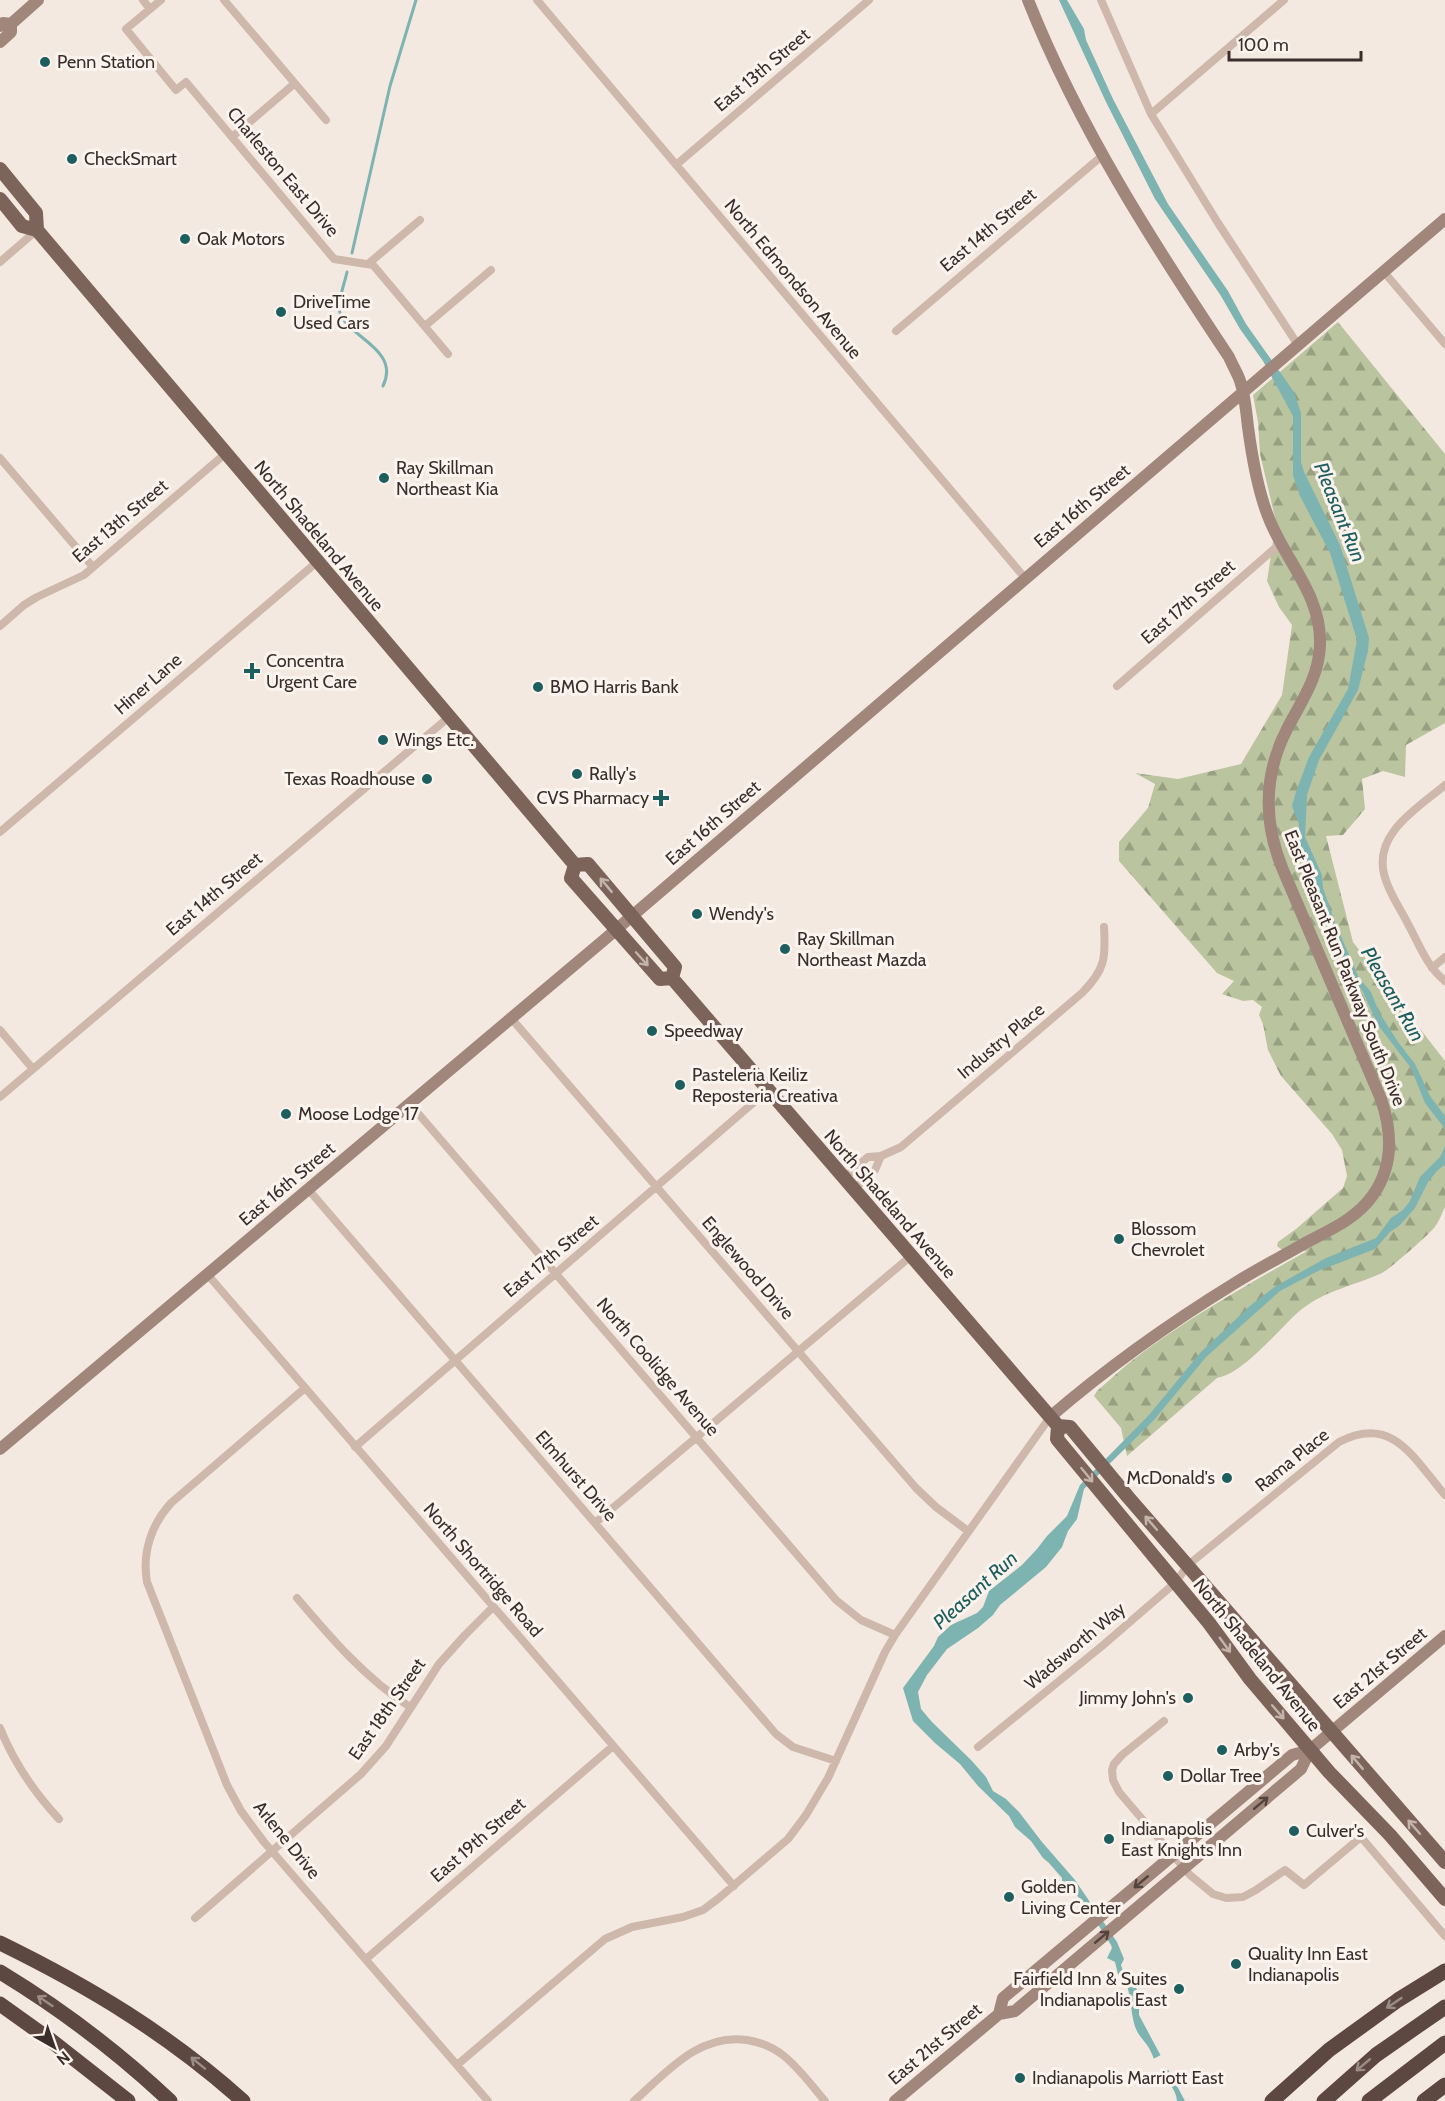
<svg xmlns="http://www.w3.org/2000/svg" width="1445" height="2101" font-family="Cabin,sans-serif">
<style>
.forest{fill:url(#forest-firs)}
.water{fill:#7db3b1}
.pier{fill:#f4e9e0}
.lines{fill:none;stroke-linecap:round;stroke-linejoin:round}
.stream{stroke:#7db3b1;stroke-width:3}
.street{stroke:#cdb8ab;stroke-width:8}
.secondary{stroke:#a1867c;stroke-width:12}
.primary{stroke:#7d645b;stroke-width:14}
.highway{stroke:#5c4741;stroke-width:15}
.oneway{stroke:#c2b3ab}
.oneway2{stroke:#54443e}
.oneway3{stroke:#9c8c86}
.poi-dot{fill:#1d5e5e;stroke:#fbf3ed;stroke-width:2}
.labels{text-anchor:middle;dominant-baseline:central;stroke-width:6;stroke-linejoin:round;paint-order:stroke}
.poi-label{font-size:18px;fill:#3b2e2a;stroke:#fbf3ed;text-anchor:start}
.street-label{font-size:18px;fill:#3b2e2a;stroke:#fbf3ed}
.water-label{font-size:20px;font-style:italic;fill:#1d5e5e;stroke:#fbf3ed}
</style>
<defs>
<pattern id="forest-firs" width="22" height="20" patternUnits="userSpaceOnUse" patternTransform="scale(1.5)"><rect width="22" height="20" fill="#bac49f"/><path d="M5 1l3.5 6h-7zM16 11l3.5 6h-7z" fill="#98a082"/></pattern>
</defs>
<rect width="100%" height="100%" fill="#f4e9e0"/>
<path class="forest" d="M1338 322 1445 454V723L1406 745 1405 777 1383 771 1362 779 1365 809 1343 835 1326 836 1353 942 1445 1061V1207C1442 1213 1439 1222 1434 1228 1428 1235 1390 1269 1382 1273 1352 1287 1320 1291 1295 1315 1278 1331 1241 1375 1217 1378L1127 1456 1121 1428 1094 1396 1097 1391C1113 1377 1129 1362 1146 1350 1197 1313 1252 1282 1307 1251L1281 1249 1277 1246 1278 1242 1296 1229 1343 1188 1347 1176 1342 1150 1332 1134 1281 1076 1268 1050 1263 1024 1259 1015 1262 1007 1253 1000 1243 1001 1222 994 1234 981 1217 973 1119 861V842L1148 808 1155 784 1135 773 1178 779 1241 764 1282 695 1292 625 1279 607 1267 581 1276 522 1260 454 1258 422 1253 395Z"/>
<path class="water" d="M1059 0H1067L1084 29 1086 40 1113 99 1168 204 1228 291 1246 324 1294 392 1301 413V462L1304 472 1340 545 1369 638 1368 651 1358 690 1319 760 1307 795 1305 837 1322 875 1323 888 1336 925 1359 978 1371 992 1379 1012 1398 1042 1415 1064 1430 1096 1445 1116V1129L1425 1103 1411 1068 1378 1025 1363 992 1355 980 1319 908 1298 842 1299 824 1292 806 1296 792 1309 757 1348 689 1357 640 1330 553 1300 496 1293 475V416L1263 361 1240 329 1221 296 1155 199 1106 102Z
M1445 1146V1164L1437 1171 1428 1182 1415 1208 1400 1225 1390 1232 1375 1249 1318 1271 1280 1291 1206 1357 1154 1420 1084 1489 1077 1519 1068 1531 1062 1547 1046 1567 1000 1605 993 1615 978 1628 947 1649 927 1675 918 1692 921 1709 932 1722 972 1761 986 1777 993 1791 1006 1799 1019 1812 1042 1842 1075 1880 1117 1942 1124 1959 1121 1965 1123 1971 1129 1973 1139 1994V2015L1185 2101H1177C1176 2087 1165 2081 1159 2069 1155 2063 1153 2055 1149 2048 1146 2043 1141 2038 1138 2033 1128 2016 1134 1982 1118 1974L1115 1962 1107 1958 1112 1948 1111 1945 1083 1901 1062 1883V1878L1049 1863 1043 1858 1031 1841 1015 1827 1009 1816 978 1786 960 1764 935 1743 913 1721 903 1688 934 1646 938 1637 951 1625 977 1613 983 1607 989 1591 1022 1565 1037 1549 1047 1536 1067 1516 1080 1485 1149 1415 1200 1353 1251 1305 1276 1286 1326 1258 1376 1238 1391 1218 1403 1210 1410 1201 1420 1177 1440 1157Z"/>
<path class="pier" d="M1163 2054 1170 2069 1158 2074 1151 2060Z"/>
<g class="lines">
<path class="stream" d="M352 253 390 86 416 0
M347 272C345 282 339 297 339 308 341 336 402 347 383 386"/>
<path class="street" d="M143 0 150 9
M161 0 126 29 176 90 186 82 334 259 373 265 448 354
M224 0 326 120
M537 0 1025 578
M1101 0 1151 114 1218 223 1298 345
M1151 114 1284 0
M232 137 294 84
M676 165 869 0
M0 262 37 230
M368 264 420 220
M1384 272 1445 344
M425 326 491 270
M896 331 1103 155
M0 458 93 567
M0 626 24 605 37 597 84 575 226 453
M1117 686 1281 543
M1445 785C1418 808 1374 833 1384 874 1388 892 1400 908 1408 924 1419 944 1427 967 1445 981
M0 832 317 562
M1432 968 1445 957
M511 1018 916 1488 936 1507 968 1531
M0 1030 33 1069
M0 1097 449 717
M410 1104 836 1600 861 1620 895 1635
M844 1178 868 1157 881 1156 901 1147 1082 993C1105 970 1106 958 1104 927
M308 1189 776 1734 793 1747 836 1761
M854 1189 875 1170 881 1156
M208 1275 734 1886
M305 1388 171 1503C151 1525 142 1553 147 1582L227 1785 241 1811 264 1842 488 2101
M355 1447 768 1090
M595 1523 911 1256
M297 1598C331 1638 365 1678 410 1707
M1164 1721 1122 1755 1114 1764 1112 1770 1113 1780 1119 1792 1190 1875 1213 1894 1226 1898 1243 1897 1256 1890 1285 1870 1304 1885 1361 1837 1445 1936
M0 1728C14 1763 33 1791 59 1819
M978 1747 1102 1646 1175 1583 1188 1565 1339 1442C1393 1414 1413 1458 1445 1495
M195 1918 361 1774 386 1746 439 1664 465 1635 493 1607
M366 1959 613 1746
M457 2065 605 1939 632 1927 683 1917 703 1910 719 1898 788 1839 806 1815 828 1778 885 1652 895 1635 1050 1417
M634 2101C667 2072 699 2033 747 2040 760 2042 774 2048 784 2056 800 2069 812 2086 825 2101"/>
<path class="secondary" d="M1028 0C1079 128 1153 243 1229 357 1232 364 1236 371 1239 378 1245 393 1246 411 1248 427 1252 457 1257 488 1268 516 1284 560 1322 594 1320 645 1319 677 1301 702 1287 729 1263 776 1263 822 1283 870L1381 1099C1392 1131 1394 1165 1373 1195 1357 1218 1332 1229 1307 1242 1283 1256 1259 1268 1235 1283 1170 1323 1108 1367 1050 1417
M0 26 3 23 11 24 38 0
M0 42 11 32V24
M0 1449 604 940 1445 219
M999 2014 1003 1998 1292 1755 1310 1750
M895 2101 999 2014 1015 2011 1301 1769 1310 1750 1445 1636"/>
<path class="primary" d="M0 169 36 213 37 230
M0 199 22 226 37 230 575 865
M575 865 588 864 675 967 672 978
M575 865 571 878 660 979 672 978
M672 978 1058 1426 1070 1427 1128 1497 1445 1862
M1058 1426 1057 1439 1209 1623 1250 1679 1329 1772 1390 1835 1445 1899"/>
<path class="highway" d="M0 1943C90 1987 168 2034 243 2101
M0 1972C61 2009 118 2052 170 2101
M0 2004 49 2039 128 2101
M1272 2101 1329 2050 1398 2000 1445 1971
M1324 2101 1376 2055 1445 2007
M1369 2101 1445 2043
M1424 2101 1445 2085"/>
</g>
<defs><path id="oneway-shaft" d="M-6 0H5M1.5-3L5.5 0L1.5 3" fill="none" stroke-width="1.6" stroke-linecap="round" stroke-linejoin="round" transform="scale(1.5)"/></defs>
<g class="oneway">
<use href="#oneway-shaft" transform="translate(606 885) rotate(-130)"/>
<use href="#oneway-shaft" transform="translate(642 959) rotate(48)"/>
<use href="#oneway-shaft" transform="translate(1087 1475) rotate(51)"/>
<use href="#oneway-shaft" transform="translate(1151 1523) rotate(-131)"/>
<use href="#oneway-shaft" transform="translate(1225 1645) rotate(54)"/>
<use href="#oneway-shaft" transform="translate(1278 1712) rotate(49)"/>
<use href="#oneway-shaft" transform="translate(1357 1762) rotate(-130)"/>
<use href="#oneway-shaft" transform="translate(1414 1827) rotate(-131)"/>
</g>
<g class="oneway2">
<use href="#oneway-shaft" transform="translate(1261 1803) rotate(-40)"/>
<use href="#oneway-shaft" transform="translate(1141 1882) rotate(140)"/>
<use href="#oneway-shaft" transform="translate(1102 1937) rotate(-40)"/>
</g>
<g class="oneway3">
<use href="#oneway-shaft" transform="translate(45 2001) rotate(-146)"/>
<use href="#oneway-shaft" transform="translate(1394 2003) rotate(146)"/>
<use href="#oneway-shaft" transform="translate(198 2063) rotate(-141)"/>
<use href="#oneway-shaft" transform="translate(1363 2065) rotate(140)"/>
</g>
<g class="poi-dot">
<circle cx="45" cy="62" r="6"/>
<circle cx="72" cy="159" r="6"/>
<circle cx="185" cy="239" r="6"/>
<circle cx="281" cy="312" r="6"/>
<circle cx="384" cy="478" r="6"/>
<path d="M249 662h6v6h6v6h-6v6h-6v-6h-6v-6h6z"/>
<circle cx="538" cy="687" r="6"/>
<circle cx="383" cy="740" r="6"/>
<circle cx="577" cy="774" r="6"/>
<circle cx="427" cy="779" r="6"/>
<path d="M658 789h6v6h6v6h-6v6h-6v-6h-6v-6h6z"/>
<circle cx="697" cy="914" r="6"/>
<circle cx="785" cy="949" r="6"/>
<circle cx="652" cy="1031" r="6"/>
<circle cx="680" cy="1085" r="6"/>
<circle cx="286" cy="1114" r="6"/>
<circle cx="1119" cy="1239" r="6"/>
<circle cx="1227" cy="1478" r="6"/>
<circle cx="1188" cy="1698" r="6"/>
<circle cx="1222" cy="1750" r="6"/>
<circle cx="1168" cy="1776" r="6"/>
<circle cx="1294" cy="1831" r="6"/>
<circle cx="1109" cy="1839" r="6"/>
<circle cx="1009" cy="1897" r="6"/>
<circle cx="1236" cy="1964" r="6"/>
<circle cx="1179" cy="1989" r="6"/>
<circle cx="1020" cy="2078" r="6"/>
</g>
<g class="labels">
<g class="poi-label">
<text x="57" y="62">Penn Station</text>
<text x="84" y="159">CheckSmart</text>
<text x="197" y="239">Oak Motors</text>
<text x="293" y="302">DriveTime<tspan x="293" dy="21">Used Cars</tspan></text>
<text x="396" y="468">Ray Skillman<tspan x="396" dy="21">Northeast Kia</tspan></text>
<text x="266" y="661">Concentra<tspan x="266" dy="21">Urgent Care</tspan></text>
<text x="550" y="687">BMO Harris Bank</text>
<text x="395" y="740">Wings Etc.</text>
<text x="589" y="774">Rally's</text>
<text x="415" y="779" text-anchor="end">Texas Roadhouse</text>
<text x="649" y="798" text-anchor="end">CVS Pharmacy</text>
<text x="709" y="914">Wendy's</text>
<text x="797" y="939">Ray Skillman<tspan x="797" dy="21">Northeast Mazda</tspan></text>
<text x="664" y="1031">Speedway</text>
<text x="692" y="1075">Pasteleria Keiliz<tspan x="692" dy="21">Reposteria Creativa</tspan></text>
<text x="298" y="1114">Moose Lodge 17</text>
<text x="1131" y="1229">Blossom<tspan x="1131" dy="21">Chevrolet</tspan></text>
<text x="1215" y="1478" text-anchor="end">McDonald's</text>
<text x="1176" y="1698" text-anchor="end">Jimmy John's</text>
<text x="1234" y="1750">Arby's</text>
<text x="1180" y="1776">Dollar Tree</text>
<text x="1121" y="1829">Indianapolis<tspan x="1121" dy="21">East Knights Inn</tspan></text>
<text x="1306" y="1831">Culver's</text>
<text x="1021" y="1887">Golden<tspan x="1021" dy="21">Living Center</tspan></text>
<text x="1248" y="1954">Quality Inn East<tspan x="1248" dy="21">Indianapolis</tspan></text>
<text x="1167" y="1979" text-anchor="end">Fairfield Inn &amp; Suites<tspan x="1167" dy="21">Indianapolis East</tspan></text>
<text x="1032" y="2078">Indianapolis Marriott East</text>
</g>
<g class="street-label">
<text transform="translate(762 70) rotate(-40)">East 13th Street</text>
<text transform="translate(283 172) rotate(50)">Charleston East Drive</text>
<text transform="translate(988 230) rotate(-40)">East 14th Street</text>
<text transform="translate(793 279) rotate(50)">North Edmondson Avenue</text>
<text transform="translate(1082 506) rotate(-40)">East 16th Street</text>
<text transform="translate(120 521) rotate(-40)">East 13th Street</text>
<text transform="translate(319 536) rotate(50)">North Shadeland Avenue</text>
<text transform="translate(1188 602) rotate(-41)">East 17th Street</text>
<text transform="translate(148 684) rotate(-41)">Hiner Lane</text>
<text transform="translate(713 823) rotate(-41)">East 16th Street</text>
<text transform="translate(214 894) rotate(-40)">East 14th Street</text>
<text transform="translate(1345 968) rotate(68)">East Pleasant Run Parkway South Drive</text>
<text transform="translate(1001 1041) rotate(-40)">Industry Place</text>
<text transform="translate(287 1184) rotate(-40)">East 16th Street</text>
<text transform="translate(890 1204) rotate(49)">North Shadeland Avenue</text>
<text transform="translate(551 1256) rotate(-40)">East 17th Street</text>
<text transform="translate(748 1268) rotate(49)">Englewood Drive</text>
<text transform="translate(658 1367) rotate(49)">North Coolidge Avenue</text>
<text transform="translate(1292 1460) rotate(-39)">Rama Place</text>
<text transform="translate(576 1476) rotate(49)">Elmhurst Drive</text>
<text transform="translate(483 1570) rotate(49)">North Shortridge Road</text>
<text transform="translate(1075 1646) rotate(-40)">Wadsworth Way</text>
<text transform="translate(1257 1655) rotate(51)">North Shadeland Avenue</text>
<text transform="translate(1380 1668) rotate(-40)">East 21st Street</text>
<text transform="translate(387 1709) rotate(-55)">East 18th Street</text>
<text transform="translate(287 1840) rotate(51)">Arlene Drive</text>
<text transform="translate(478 1840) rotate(-41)">East 19th Street</text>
<text transform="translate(935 2044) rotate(-40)">East 21st Street</text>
</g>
<g class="water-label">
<text transform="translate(1340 512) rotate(68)">Pleasant Run</text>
<text transform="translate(1393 994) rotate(60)">Pleasant Run</text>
<text transform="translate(975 1590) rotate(-42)">Pleasant Run</text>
</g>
</g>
<g transform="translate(54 2047) rotate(140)" stroke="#fbf3ed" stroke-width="4.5" paint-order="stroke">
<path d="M0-4.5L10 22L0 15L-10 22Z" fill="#3b2e2a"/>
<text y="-9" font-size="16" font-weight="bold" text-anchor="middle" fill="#3b2e2a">N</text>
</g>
<path d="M1229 51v9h132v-9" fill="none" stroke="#3b2e2a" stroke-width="3"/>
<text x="1238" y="51" font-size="18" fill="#3b2e2a" stroke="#fbf3ed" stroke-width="4.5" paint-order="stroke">100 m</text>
</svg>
